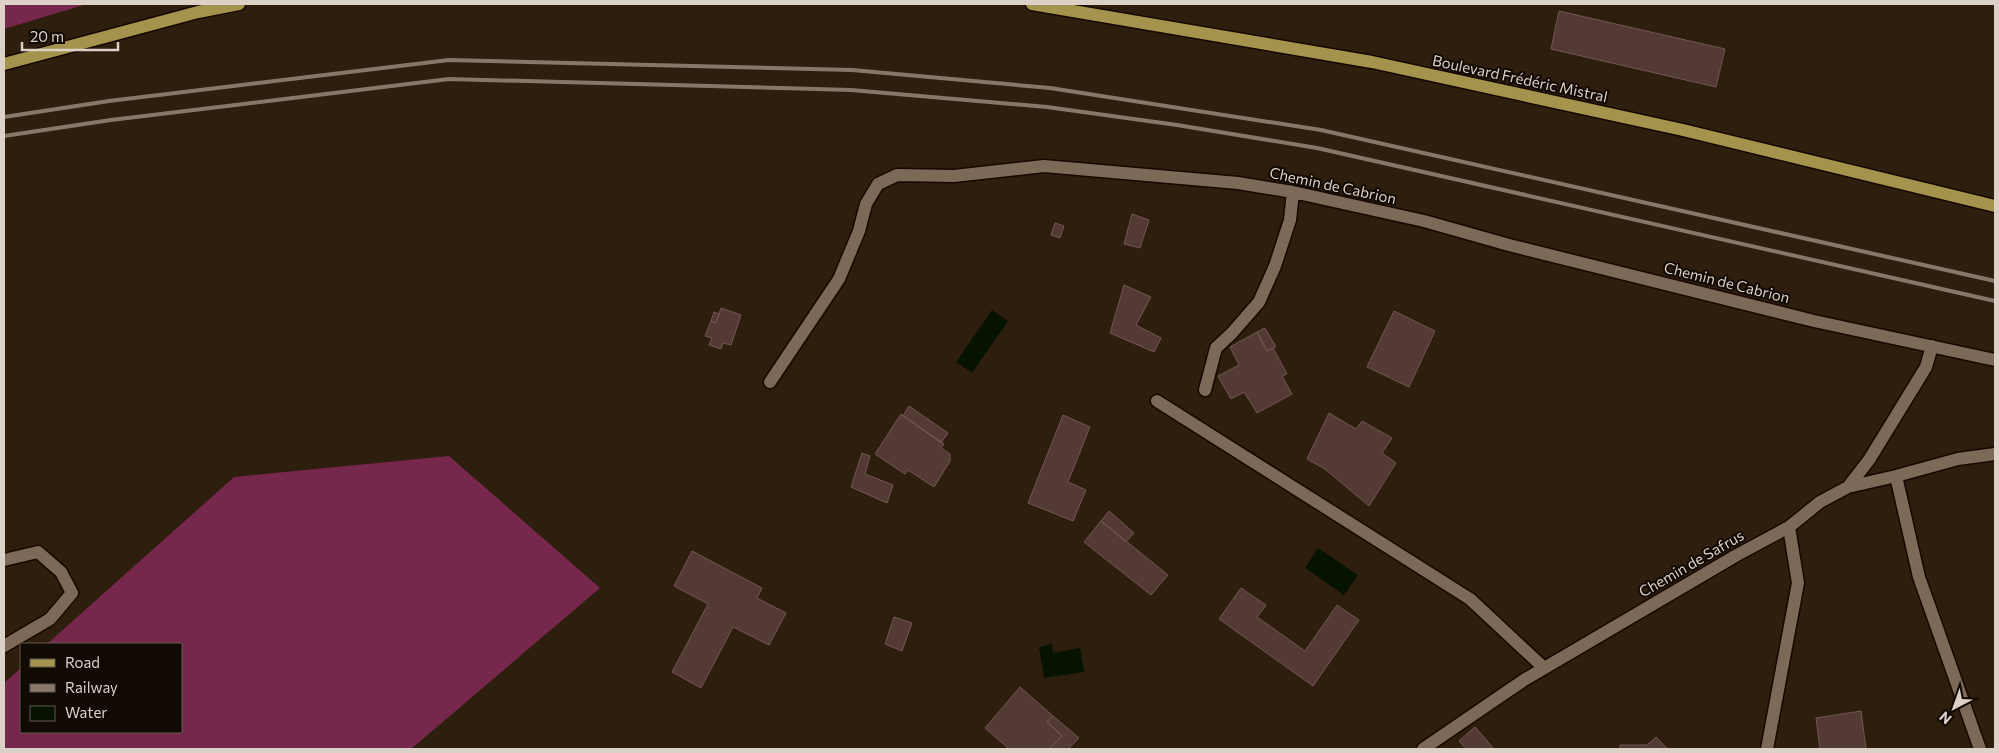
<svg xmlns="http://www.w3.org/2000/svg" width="1999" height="753" font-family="Commissioner,sans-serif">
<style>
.forest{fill:#75284b}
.water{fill:#061301}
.building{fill:#533a35;stroke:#725752}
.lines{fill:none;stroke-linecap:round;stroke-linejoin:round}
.minor-casing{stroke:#160800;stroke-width:15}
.major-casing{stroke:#160800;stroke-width:15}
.minor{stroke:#7c6957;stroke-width:12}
.major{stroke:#a4934d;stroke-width:12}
.rail{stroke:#85786b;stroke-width:4}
.labels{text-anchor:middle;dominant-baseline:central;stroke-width:4;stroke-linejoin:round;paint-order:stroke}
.street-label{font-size:15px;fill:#dcd1c7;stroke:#110a04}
</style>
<rect width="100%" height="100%" fill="#2e1e0e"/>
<path class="forest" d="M4 4H87L4 29Z
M449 456 600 588 411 749H4V683L21 668V732H181V644H47L234 477Z"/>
<path class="water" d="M992 310 1008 321 972 373 956 362Z
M1318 548 1358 575 1344 595 1305 568Z
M1052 644 1053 653 1080 648 1084 672 1044 678 1039 647Z"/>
<path class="building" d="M1559 11 1725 49 1716 87 1551 49Z
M1132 214 1149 220 1140 248 1124 244Z
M1055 223 1064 226 1060 238 1051 235Z
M1124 285 1151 297 1136 325 1161 338 1154 352 1110 333Z
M721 308 741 315 731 345 723 343 721 349 709 345 712 338 705 336 711 321 716 323Z
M1394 311 1435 331 1409 387 1367 367Z
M714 312 719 314 716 323 711 321Z
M1265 328 1276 347 1267 351 1257 332Z
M1257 332 1267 351 1273 348 1287 374 1282 376 1292 394 1257 413 1244 392 1231 399 1218 376 1239 365 1230 347Z
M909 406 948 433 941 443 903 416Z
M1329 413 1356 429 1362 421 1392 438 1382 453 1396 463 1369 506 1325 469 1307 459Z
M901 414 944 444 941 448 950 454V461L934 487 908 470 905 474 875 454Z
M1063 415 1090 427 1068 482 1086 490 1073 521 1028 503Z
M862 453 870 456 865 474 893 485 887 503 851 487Z
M1109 511 1134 533 1126 542 1101 521Z
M1101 521 1168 575 1151 595 1084 542Z
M692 551 762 588 757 598 786 613 769 645 733 627 701 688 672 672 708 604 674 586Z
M1241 588 1266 605 1257 617 1305 651 1337 605 1359 620 1313 686 1219 619Z
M894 617 912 623 902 651 885 644Z
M1020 687 1053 716 1047 722 1062 736 1049 749H1009L985 728Z
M1861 711 1866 749H1820L1816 718Z
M1053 716 1079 738 1068 749H1049L1062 736 1047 722Z
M1475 727 1494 749H1466L1459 741Z
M1656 737 1668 749H1620V745H1647Z"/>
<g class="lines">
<defs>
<path id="minor" d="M770 382 839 279 859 231 866 204 878 184 897 175 954 176 1044 166 1238 183 1293 192 1424 221 1509 245 1814 321 1995 360
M1205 390 1216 348 1232 333 1259 302 1275 266 1290 220 1293 192
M1157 401 1470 599 1544 668
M1896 476 1919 577 1980 749
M1848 487 1869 460 1926 367 1932 346
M4 560 38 552 61 572 72 593 50 619 4 646
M1423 749 1524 680 1737 555 1789 527 1820 502 1848 487 1896 476 1958 459 1995 454
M1767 749 1798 583 1789 527"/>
<path id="major" d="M1032 4 1372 62 1683 130 1995 206
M4 64 198 12 239 4"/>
</defs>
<use href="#minor" class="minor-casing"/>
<use href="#major" class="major-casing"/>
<use href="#minor" class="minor"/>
<use href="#major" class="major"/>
<path class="rail" d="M4 117 109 101 449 60 852 70 1050 88 1321 130 1995 281
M4 136 111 120 449 79 851 90 1047 107 1177 125 1317 148 1995 301"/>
</g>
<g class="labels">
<g class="street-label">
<text transform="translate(1520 78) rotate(12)">Boulevard Frédéric Mistral</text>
<text transform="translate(1333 185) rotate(12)">Chemin de Cabrion</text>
<text transform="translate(1727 282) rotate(14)">Chemin de Cabrion</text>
<text transform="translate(1691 563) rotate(-30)">Chemin de Safrus</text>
</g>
</g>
<rect width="1999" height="753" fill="none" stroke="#dcd1c7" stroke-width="10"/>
<rect x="20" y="643" width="162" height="90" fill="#110a04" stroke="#625a52"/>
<rect x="30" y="659" width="25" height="8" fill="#a4934d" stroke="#625a52"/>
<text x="65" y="668" font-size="15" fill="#dcd1c7">Road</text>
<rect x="30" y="684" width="25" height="8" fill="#85786b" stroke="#625a52"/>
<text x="65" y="693" font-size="15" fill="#dcd1c7">Railway</text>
<rect x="30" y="706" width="25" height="15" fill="#061301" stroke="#625a52"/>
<text x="65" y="718" font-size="15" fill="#dcd1c7">Water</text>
<g transform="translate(1954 708) rotate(221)" stroke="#110a04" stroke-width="4" paint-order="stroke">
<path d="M0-4L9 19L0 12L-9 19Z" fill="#dcd1c7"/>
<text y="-8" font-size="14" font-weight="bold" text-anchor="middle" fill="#dcd1c7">N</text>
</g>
<path d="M22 42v8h96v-8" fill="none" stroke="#dcd1c7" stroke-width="2.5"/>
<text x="30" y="42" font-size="15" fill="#dcd1c7" stroke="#110a04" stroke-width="4" paint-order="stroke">20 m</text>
</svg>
